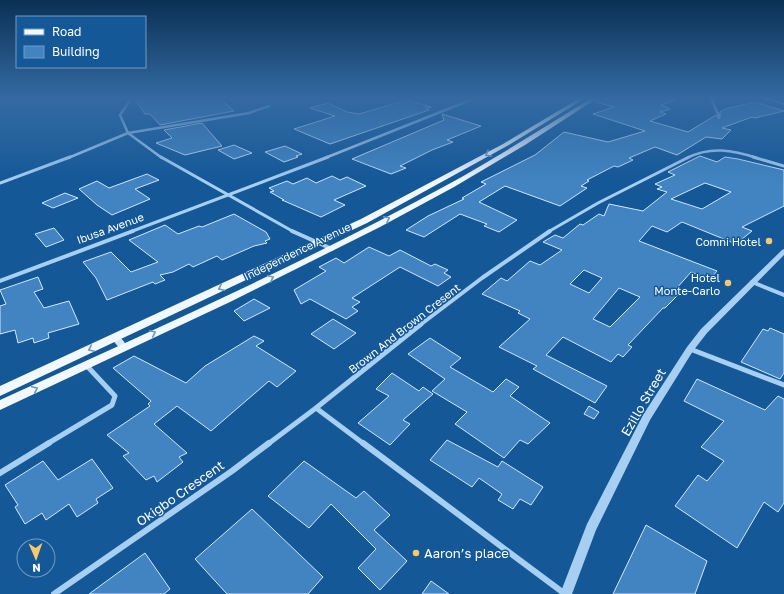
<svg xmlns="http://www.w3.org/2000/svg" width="784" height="594" font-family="'Golos Text',sans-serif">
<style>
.building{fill:#4184c1;stroke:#cfe7fd;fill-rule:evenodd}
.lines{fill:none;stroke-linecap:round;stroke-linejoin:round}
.minor-far4{stroke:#a7cff2;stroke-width:2.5}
.minor-far3{stroke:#a7cff2;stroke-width:3}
.minor-far2{stroke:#a7cff2;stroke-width:4}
.minor-far1{stroke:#a7cff2;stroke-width:5}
.minor{stroke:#a7cff2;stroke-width:6}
.tertiary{fill:#a7cff2;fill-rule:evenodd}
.secondary{fill:#d6e9fc;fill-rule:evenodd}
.primary{fill:#f2f8ff;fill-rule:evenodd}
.oneway{stroke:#6d98c1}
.poi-dot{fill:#ffc868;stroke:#145898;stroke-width:1.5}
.labels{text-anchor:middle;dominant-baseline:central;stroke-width:3;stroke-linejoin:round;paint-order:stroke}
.street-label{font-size:11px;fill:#fff;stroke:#145898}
.poi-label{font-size:11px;fill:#fff;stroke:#145898;text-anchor:end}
.near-street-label{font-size:13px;fill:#fff;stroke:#145898}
.near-poi-label{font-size:13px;fill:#fff;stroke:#145898;text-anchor:start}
</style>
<rect width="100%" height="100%" fill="#145898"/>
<path class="building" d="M142 99H220L234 111 160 125 150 114H145L136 101 143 100Z
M597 99H676V100L661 105 670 109 660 112 666 114 650 121 688 132 716 115 718 118H720V112L725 109 755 102 784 111 755 118 752 117 722 128 731 130 722 139 706 137 677 155 655 147 629 158 633 160 618 167 614 166 587 180 589 181 581 186 587 188 560 206 505 186 479 202 517 220 499 232 484 226 487 224 460 214 424 237 406 230 428 216 464 199 462 198 486 184 481 182 535 155 564 132 608 142 645 131 593 114 614 107 595 102Z
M407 100 431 107 427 108 429 110 330 144 294 129 335 116 310 108 328 103 347 112 359 114Z
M442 114 481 126 447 140 453 142 432 150 400 166 406 168 391 174 352 159 444 120Z
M202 123 222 146 185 155 156 143 172 138 164 130Z
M234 145 252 153 234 159 218 150Z
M285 146 302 154 296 156 298 157 284 162 265 152Z
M700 156 717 162 725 157 738 159 784 170V206L742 227 752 231 736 244 682 222 667 232 652 226 639 241 717 271 710 279 691 272 676 289 682 291 665 308H663L628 345 632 347 623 357 618 354 611 362 563 337 546 355 607 386 595 403 533 369 537 366 499 347 530 319 518 313 520 311 482 294 501 278 507 281 530 261 540 265 562 250 543 242 555 235 563 238 580 224 583 225 599 214 604 216 609 204 643 211 667 192 657 189 662 187 655 184 675 175 668 172ZM705 183 731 192 702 209 671 199ZM584 270 602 278 589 293 570 284ZM619 288 640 297 610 327 593 319Z
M147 174 159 180 135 189 150 199 112 215 97 205 79 189 97 181 109 188Z
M332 176 340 180 347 177 366 186 334 200 345 205 321 217 282 200H284L270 192 274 191 269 188 287 181 293 184 307 178 316 183Z
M65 193 78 198 53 208 42 203Z
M234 214 266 232 270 239 265 241 267 243 254 246 222 260 217 256 193 267 189 264 173 272 160 275 165 280 155 284 153 282 107 300 96 278 83 262 111 252 131 272 158 262 129 240 165 225 178 234 199 226 202 227Z
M54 228 64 240 46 247 35 234Z
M369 247 389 256 400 250 431 266 435 264 448 270 444 273 451 277 438 286 400 267 352 298 360 302 352 307 358 311 346 319 310 299 301 304 294 290 326 271 319 267 336 258 344 263Z
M38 277 43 289 34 292 44 308 69 301 79 324 48 333 49 338 34 343 33 338 18 343 15 330 0 334V306L6 304 0 290Z
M254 299 270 308 244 321 234 311Z
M333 319 356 333 334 349 311 334Z
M770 328 784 334V373L780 379 741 362 763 329 768 331Z
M254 336 264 341 256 346 296 371 277 387 269 381 211 431 177 406 154 424 187 453 179 457 183 462 157 482 154 476 146 480 123 456 129 453 107 435 150 406 148 404 151 401 113 368 134 356 186 383 205 366Z
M430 338 461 358 450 367 493 392 506 379 519 387 510 396 550 423 528 444 520 440 504 458 455 424 467 412 432 391 445 379 408 354Z
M392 373 419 391 423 387 433 394 403 420 410 424 390 445 358 423 389 396 376 389Z
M697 379 765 410 778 396 784 399V503L778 512 764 502 737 548 675 506 698 475 707 481 724 461 701 447 724 421 684 401Z
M589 406 599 412 594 419 584 414Z
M447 440 498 467 502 461 543 487 531 505 520 499 513 509 498 500 502 494 479 478 472 487 430 460Z
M92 459 113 488 96 499 98 503 77 517 69 504 46 520 42 513 25 524 15 507 18 505 5 485 43 461 58 480Z
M304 461 356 498 364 491 390 515 374 530 407 561 380 590 358 568 376 549 331 504 309 528 268 496Z
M252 509 323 577 308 594H227L195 559Z
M646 525 707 561 695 594H613Z
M145 553 170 589 164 594H89Z
M431 581 449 594H422Z"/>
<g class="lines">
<path class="minor-far4" d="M131 99 120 115 128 133 162 158
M715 99 712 101 719 116
M68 158 128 133 249 113 269 106
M325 158 473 99
M687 158C710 146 733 150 757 158"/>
<path class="minor-far3" d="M161 157 294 232
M753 157 784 166
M0 183 70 157
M130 232 328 157
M548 232 598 203 689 157"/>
<path class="minor-far2" d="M292 231 332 249
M0 281 133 231
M752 282 784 295
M420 325 482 278 550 231"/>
<path class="minor-far1" d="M690 349 784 385
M47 444 112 405 115 396 86 365
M268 444 316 408
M364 444 316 408 421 324"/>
<path class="minor" d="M363 443 565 594
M0 473 49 443
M54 594 232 471 269 443"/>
<path class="tertiary" d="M766 99H771L784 103V105Z
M784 249V255L707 333 693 351 650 420 596 530 572 594H560L587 524 643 415 687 347 701 329 782 250Z"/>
<path class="secondary" d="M115 335C120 336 125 342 127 347L126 349H120L111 338 112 336Z"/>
<path class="primary" d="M578 99H584L507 146 367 223 0 396V386L361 219 503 144Z
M590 99H596L525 145 454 187 380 227 230 302 0 410V400C151 331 302 264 447 185 496 158 543 128 590 99Z"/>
</g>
<defs><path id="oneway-chevron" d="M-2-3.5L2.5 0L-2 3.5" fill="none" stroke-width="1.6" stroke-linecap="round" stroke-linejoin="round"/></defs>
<g class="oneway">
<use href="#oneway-chevron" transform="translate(488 154) rotate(151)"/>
<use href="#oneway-chevron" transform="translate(387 219) rotate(-28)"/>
<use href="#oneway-chevron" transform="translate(271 278) rotate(-25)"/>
<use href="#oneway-chevron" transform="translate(221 288) rotate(155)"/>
<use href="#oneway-chevron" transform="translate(153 333) rotate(-25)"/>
<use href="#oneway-chevron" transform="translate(91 349) rotate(155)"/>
<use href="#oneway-chevron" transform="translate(35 389) rotate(-25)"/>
</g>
<linearGradient id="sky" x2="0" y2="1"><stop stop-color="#0b3054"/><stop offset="0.54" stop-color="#346aa2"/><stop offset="1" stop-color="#346aa2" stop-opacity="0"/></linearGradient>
<rect width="784" height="182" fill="url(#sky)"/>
<g class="poi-dot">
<circle cx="769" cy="241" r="4"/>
<circle cx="728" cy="283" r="4"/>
<circle cx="416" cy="553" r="4"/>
</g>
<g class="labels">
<g class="street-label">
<text transform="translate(110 228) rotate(-20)">Ibusa Avenue</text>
<text transform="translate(297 251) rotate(-26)">Independence Avenue</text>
<text transform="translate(404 328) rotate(-38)">Brown And Brown Cresent</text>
</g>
<g class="poi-label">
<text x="761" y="241">Comni Hotel</text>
<text x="720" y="277">Hotel<tspan x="720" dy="13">Monte-Carlo</tspan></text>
</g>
<g class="near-street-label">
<text transform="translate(643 402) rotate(-60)">Ezillo Street</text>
<text transform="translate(180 493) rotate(-35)">Okigbo Crescent</text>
</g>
<g class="near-poi-label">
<text x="424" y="553">Aaron’s place</text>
</g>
</g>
<rect x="16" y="16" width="130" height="52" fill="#145898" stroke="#729bc1"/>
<rect x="24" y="29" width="20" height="6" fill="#f2f8ff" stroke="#729bc1"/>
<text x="52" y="36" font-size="12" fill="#ffffff">Road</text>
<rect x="24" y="46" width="20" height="12" fill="#4184c1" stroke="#729bc1"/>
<text x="52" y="56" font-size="12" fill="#ffffff">Building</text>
<g transform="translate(36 558) rotate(178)"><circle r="19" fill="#145898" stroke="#729bc1"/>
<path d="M0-3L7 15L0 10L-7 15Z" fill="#ffc868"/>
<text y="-6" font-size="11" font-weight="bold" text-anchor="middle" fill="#ffffff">N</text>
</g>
</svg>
